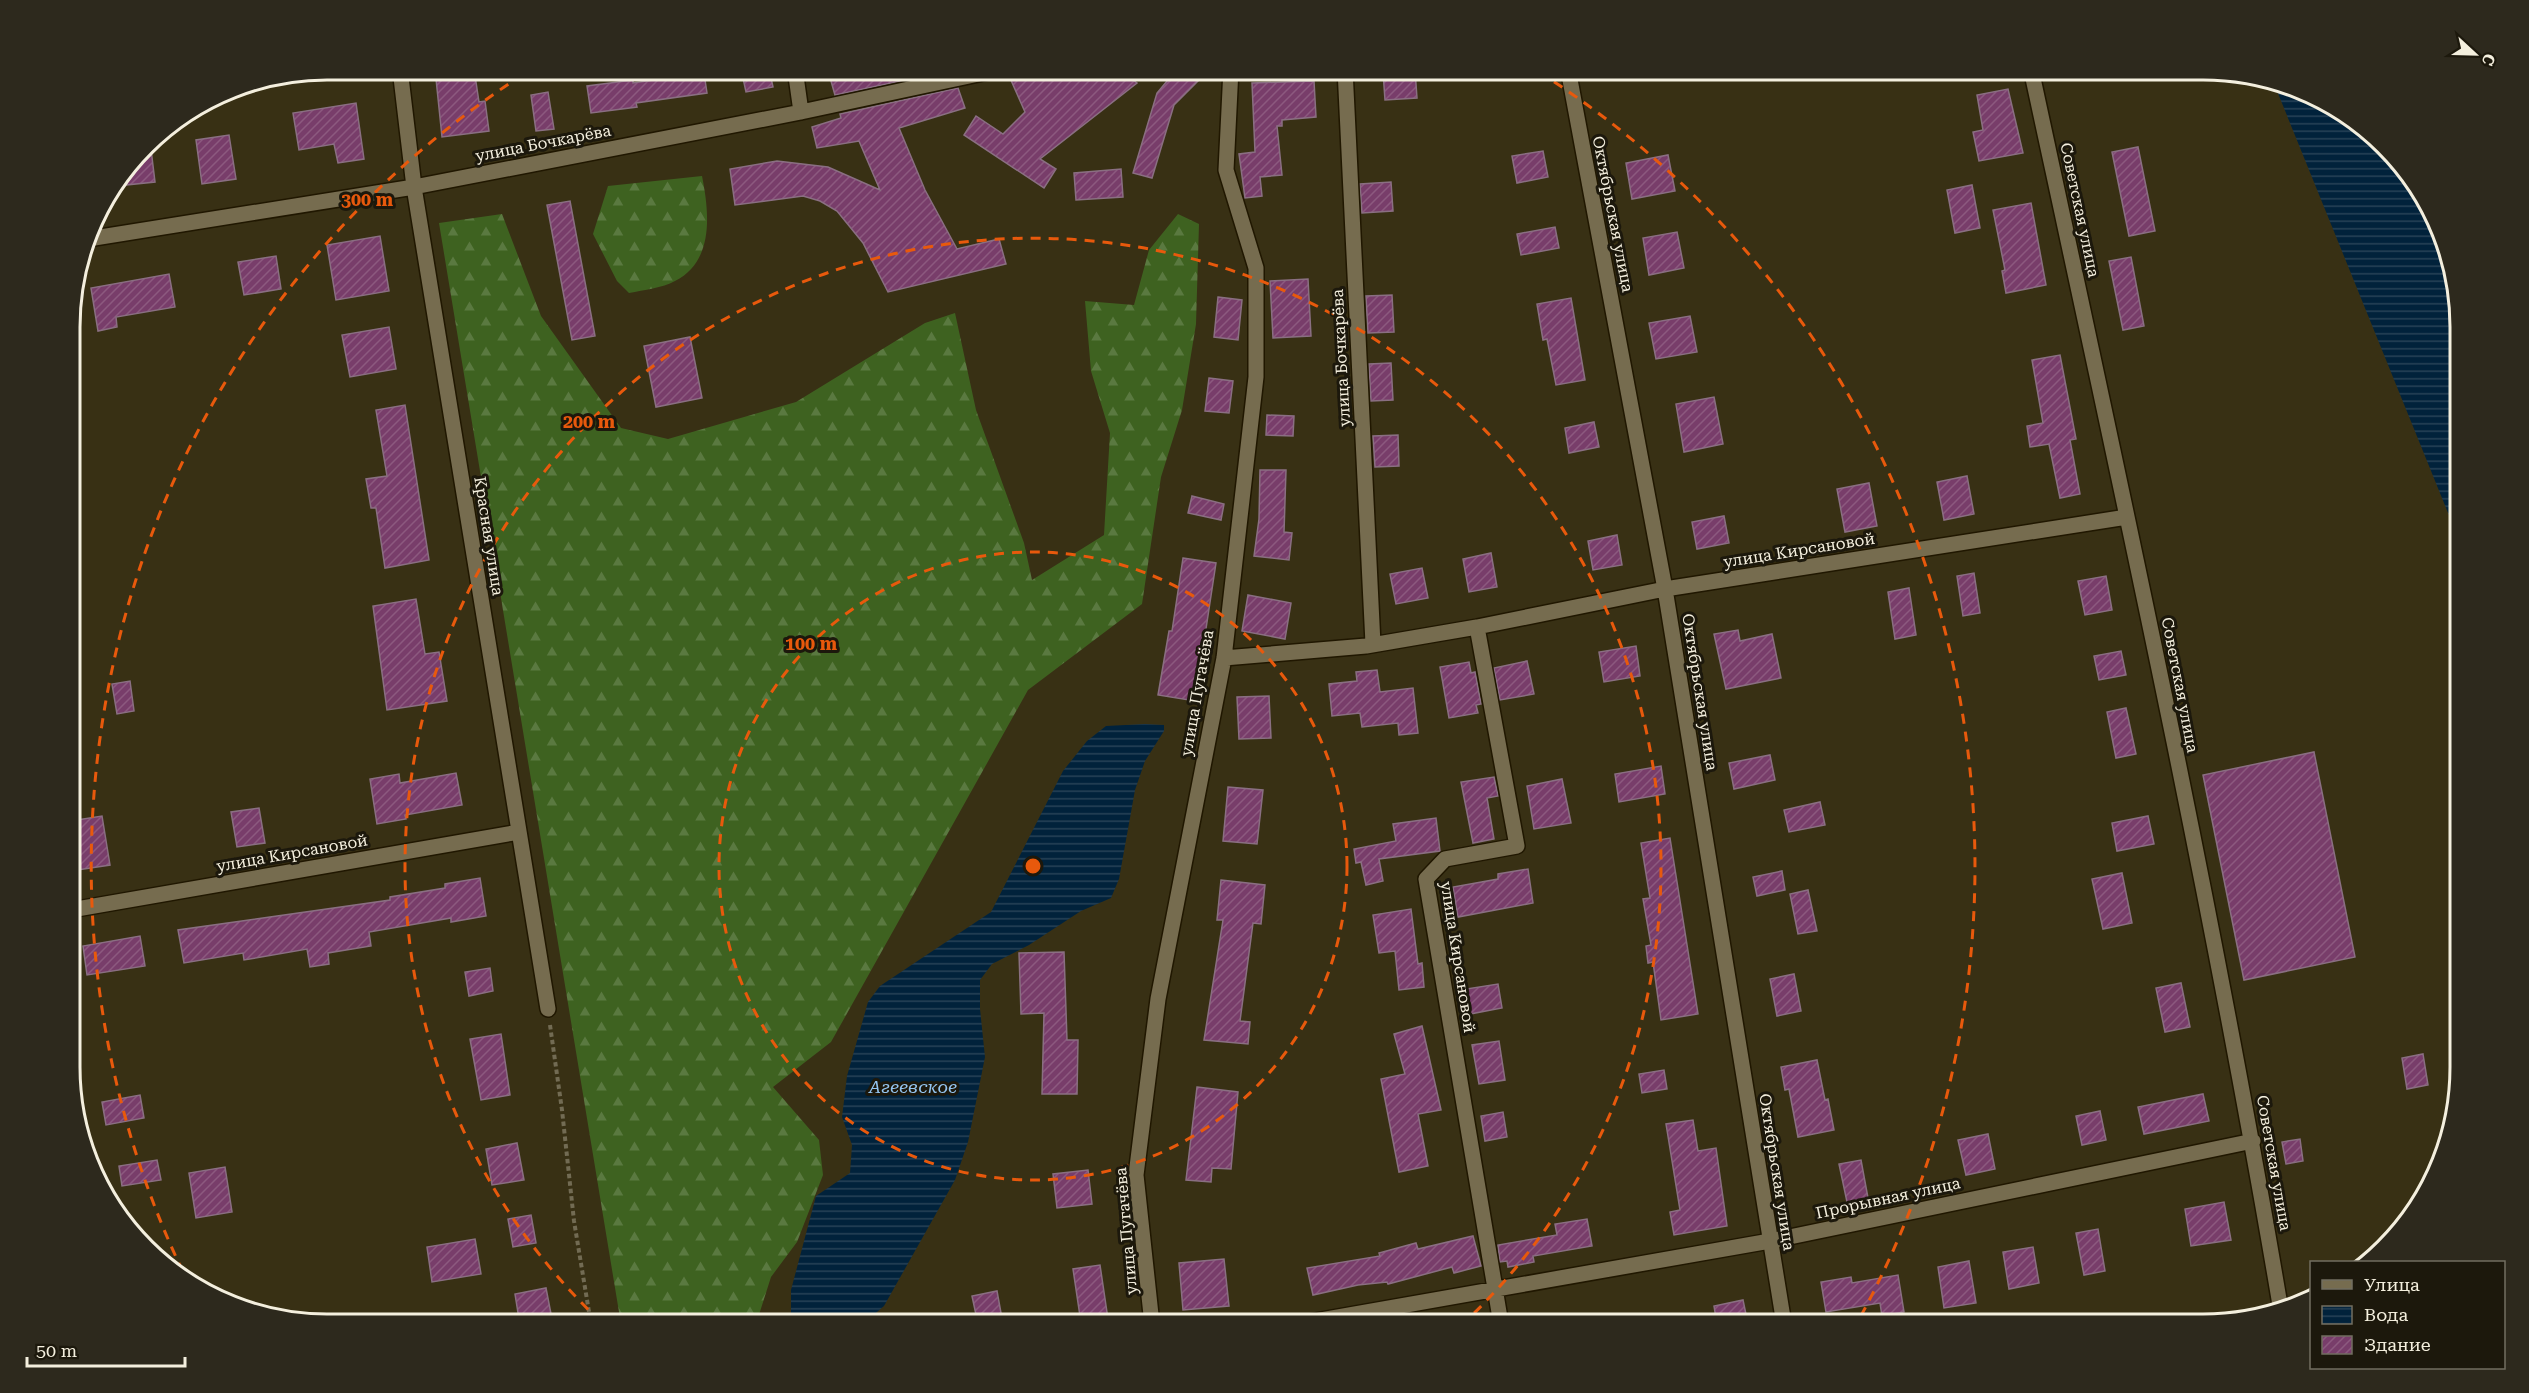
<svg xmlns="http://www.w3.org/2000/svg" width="2529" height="1393" font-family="'Roboto Serif',serif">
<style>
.forest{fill:url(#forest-firs)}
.water{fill:url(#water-rules)}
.building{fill:url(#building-hatch);stroke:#8a6f82;stroke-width:1.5}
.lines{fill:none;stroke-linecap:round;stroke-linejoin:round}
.minor-casing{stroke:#201700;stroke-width:18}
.path{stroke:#726b53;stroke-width:4;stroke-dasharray:4.5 3;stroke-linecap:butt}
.minor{stroke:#766c4f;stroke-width:15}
.ring{fill:none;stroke:#e8590c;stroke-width:3;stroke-dasharray:10 8}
.labels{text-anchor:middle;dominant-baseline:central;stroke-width:6;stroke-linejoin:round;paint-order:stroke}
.street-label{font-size:16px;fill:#f4efde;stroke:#1c180c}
.water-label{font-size:18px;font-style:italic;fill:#94c5f0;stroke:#1c180c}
.rim{fill:none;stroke:#f4efde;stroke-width:3}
.centre{fill:#e8590c;stroke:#1c180c;stroke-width:3}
.ring-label{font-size:18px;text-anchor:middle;font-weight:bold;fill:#e8590c;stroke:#1c180c;stroke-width:6;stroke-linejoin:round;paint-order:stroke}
</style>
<defs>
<pattern id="forest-firs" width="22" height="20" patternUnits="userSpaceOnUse" patternTransform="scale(1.5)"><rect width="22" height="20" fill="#3e6220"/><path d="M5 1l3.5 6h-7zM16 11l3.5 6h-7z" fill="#5a7940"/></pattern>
<pattern id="water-rules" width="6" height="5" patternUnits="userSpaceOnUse" patternTransform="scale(1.5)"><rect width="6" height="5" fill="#01223b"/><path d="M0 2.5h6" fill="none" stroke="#274257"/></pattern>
<pattern id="building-hatch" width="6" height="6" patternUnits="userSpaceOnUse" patternTransform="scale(1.5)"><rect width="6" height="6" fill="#783d6a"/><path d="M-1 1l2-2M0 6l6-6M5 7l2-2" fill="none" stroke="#8c597f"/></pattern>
</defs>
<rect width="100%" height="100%" fill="#383014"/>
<path class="forest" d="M702 176C709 211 715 261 675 281 662 288 644 290 629 293L617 281 593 234 608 186Z
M502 214 541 316 621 428 668 439 796 402 925 323 955 313 976 410 1024 543 1032 580 1104 535 1110 433 1091 371 1085 301 1134 305 1149 250 1178 214 1199 224 1196 324 1182 410 1161 477 1142 604 1028 690 831 1042 773 1087 819 1140 823 1175 797 1242 771 1277 756 1324H621L439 223Z"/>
<path class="water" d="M2275 86 2317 96 2373 133 2416 183 2458 293 2459 540Z
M1145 724 1164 725V731L1145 761 1135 790 1119 879 1111 898 1081 911 1029 945 992 964 980 980V1009L985 1057 968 1142 955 1180 884 1306 863 1324H791V1290L816 1196 850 1173 852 1145 842 1117 847 1076 868 1002 880 986 991 912 1063 771 1087 741 1106 726Z"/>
<path class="building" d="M435 69H474L479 102 485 101 489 131 442 137Z
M741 69H769L773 87 746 92Z
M847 69H952V70L835 95 829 74Z
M1048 69H1119L1137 83 1040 159 1056 169 1044 188 964 135 976 116 1003 134 1025 112 1010 78Z
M1177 69H1210L1174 105 1152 178 1133 173 1157 93Z
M1415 70 1417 98 1385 100 1383 72Z
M704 73 707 93 636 103 637 107 591 113 587 86 633 80V83Z
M1314 81 1316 117 1282 120V126H1277L1282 175 1260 177 1262 196 1245 198 1239 154 1255 152 1252 83Z
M958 88 965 108 899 128 925 190 957 249 999 239 1006 264 888 292 863 243 837 211 820 201 803 196 735 205 730 169 777 161 828 167 880 190 859 141 817 148 812 127 841 118 840 114Z
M2008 89 2023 153 1979 161 1973 132 1983 130 1977 95Z
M548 92 554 129 536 131 531 95Z
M356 103 364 159 338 163 334 144 299 150 293 113Z
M229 135 236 179 202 184 196 140Z
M150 141 155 182 116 186 139 156Z
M2138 147 2155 231 2129 236 2112 152Z
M1543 151 1548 177 1517 183 1512 156Z
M1668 155 1675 191 1632 199 1626 163Z
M1121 169 1123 197 1076 200 1074 173Z
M1391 182 1393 211 1362 213 1360 184Z
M1972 185 1980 228 1955 233 1947 190Z
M570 201 595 336 572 340 547 205Z
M2031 203 2046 285 2006 293 2002 271 2005 270 1993 210Z
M1555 227 1559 248 1521 255 1517 234Z
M1677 232 1684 268 1649 275 1643 238Z
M380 236 389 291 336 300 327 245Z
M276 256 281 289 244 295 238 262Z
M2131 257 2144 326 2123 330 2109 261Z
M169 274 175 307 116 317 117 327 98 331 91 288Z
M1308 279 1311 336 1273 338 1270 281Z
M1392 295 1394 332 1368 333 1366 296Z
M1218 297 1242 300 1238 340 1214 337Z
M1571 298 1585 380 1556 385 1547 339 1543 340 1537 304Z
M1690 316 1697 352 1656 359 1649 323Z
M389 327 396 369 350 377 342 335Z
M690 337 702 398 656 407 644 346Z
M2060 355 2076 439 2070 440 2080 494 2060 498 2049 444 2030 447 2027 426 2043 423 2032 360Z
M1391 363 1393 400 1371 401 1369 364Z
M1209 378 1233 381 1229 413 1205 411Z
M1714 397 1723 444 1684 452 1676 404Z
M405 405 429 560 385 568 376 508H371L366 479 387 476 376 410Z
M1267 415 1294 416 1293 436 1266 435Z
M1594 422 1599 447 1569 453 1565 428Z
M1398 435 1399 466 1375 467 1373 436Z
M1260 470H1286L1284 532 1292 533 1289 560 1254 556 1259 519Z
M1967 476 1974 514 1944 520 1937 482Z
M1869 483 1877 526 1845 532 1837 489Z
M1192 496 1224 504 1221 520 1188 513Z
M1724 516 1729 543 1697 549 1692 522Z
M1617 535 1622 565 1593 570 1588 541Z
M1491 553 1497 587 1469 592 1463 559Z
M1183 558 1216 563 1195 701 1158 695 1169 631H1172Z
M1422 568 1428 598 1396 604 1390 574Z
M1974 573 1980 613 1963 616 1957 576Z
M2106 576 2112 610 2085 615 2078 581Z
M1909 588 1916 635 1895 639 1888 592Z
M1248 595 1291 603 1285 639 1242 631Z
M416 599 425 654 439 652 447 701 387 710 373 606Z
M1738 630 1740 641 1772 634 1781 678 1726 689 1714 634Z
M1636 646 1640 676 1604 682 1599 652Z
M2121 651 2126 675 2099 680 2094 656Z
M1527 661 1534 694 1500 700 1494 668Z
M1469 662 1471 673 1475 672 1481 704 1476 705 1478 713 1449 718 1440 667Z
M1377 670 1380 692 1413 688 1418 733 1399 735 1398 723 1362 727 1360 713 1332 716 1329 684 1357 681 1356 672Z
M130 681 134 711 117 714 112 684Z
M1269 696 1271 738 1239 739 1237 697Z
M2126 708 2136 754 2116 758 2107 712Z
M2314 752 2355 957 2244 980 2203 775Z
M1770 755 1775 780 1734 789 1729 763Z
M1661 766 1665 794 1619 802 1615 774Z
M456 773 462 805 405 815 406 819 377 824 370 779 399 774 400 783Z
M1494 777 1498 796 1487 798 1494 839 1473 843 1461 782Z
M1562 779 1571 823 1534 829 1527 786Z
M1228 787 1263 790 1257 844 1223 841Z
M1820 802 1825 825 1789 832 1784 810Z
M259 808 265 843 237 847 231 812Z
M102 816 110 865 71 871V821Z
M2148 816 2154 844 2117 851 2112 823Z
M1436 818 1440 851 1379 859 1383 881 1366 885 1361 862 1356 863 1354 849 1396 841 1393 824Z
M1670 838 1698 1014 1661 1020 1653 962 1648 963 1646 946 1651 945 1643 899 1650 898 1641 843Z
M1528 869 1533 903 1458 917 1453 887 1498 879V874Z
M1782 871 1785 890 1757 896 1753 877Z
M2122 873 2132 923 2103 929 2092 879Z
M480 878 486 916 451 922V918L369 932 371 946 328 953 329 964 310 967 307 949 244 960 243 953 184 963 178 930 390 900V897L445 888V884Z
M1221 880 1265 885 1261 924 1253 923 1240 1021 1250 1022 1248 1044 1204 1040 1223 920H1217Z
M1808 890 1817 931 1798 934 1790 894Z
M1411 909 1418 964 1422 963 1424 987 1399 990 1395 951 1379 953 1373 915Z
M140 936 145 966 87 975 83 946Z
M1064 952 1067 1040H1078L1077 1094H1042L1044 1013 1021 1014 1019 953Z
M490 968 493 991 469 996 465 972Z
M1794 974 1801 1011 1777 1016 1770 979Z
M2181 983 2190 1027 2165 1032 2156 988Z
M1498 984 1502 1008 1470 1014 1466 989Z
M1422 1026 1441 1110 1418 1114 1428 1166 1399 1172 1381 1079 1405 1074 1394 1034Z
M501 1034 510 1095 481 1100 470 1039Z
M1499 1041 1505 1080 1479 1084 1472 1045Z
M2423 1054 2428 1085 2407 1089 2402 1058Z
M1817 1060 1825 1100 1828 1099 1834 1130 1798 1137 1789 1089 1785 1090 1781 1067Z
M1664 1070 1667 1089 1642 1093 1639 1074Z
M1197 1087 1238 1092 1231 1169 1212 1168 1211 1182 1186 1180Z
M2203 1094 2209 1121 2144 1134 2138 1107Z
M140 1095 144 1118 106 1125 102 1102Z
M2100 1111 2106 1140 2082 1145 2076 1116Z
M1503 1112 1507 1137 1485 1141 1481 1116Z
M1693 1120 1698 1151 1716 1148 1727 1226 1674 1235 1670 1212 1680 1210 1666 1124Z
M1988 1134 1995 1169 1966 1175 1958 1140Z
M2300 1139 2303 1161 2286 1164 2282 1142Z
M517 1143 524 1180 492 1185 486 1149Z
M157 1160 161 1180 122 1186 119 1166Z
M1861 1160 1868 1198 1847 1202 1839 1164Z
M225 1167 232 1212 196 1218 189 1173Z
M1088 1170 1092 1204 1057 1208 1053 1174Z
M2224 1202 2231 1240 2191 1246 2185 1209Z
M531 1215 536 1243 513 1247 508 1219Z
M1587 1219 1592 1246 1533 1256 1534 1262 1508 1267 1507 1261 1500 1262 1498 1245 1557 1235 1555 1224Z
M2098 1229 2105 1271 2084 1275 2076 1233Z
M1473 1236 1481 1266 1454 1273 1452 1267 1388 1284 1387 1282 1358 1285 1313 1295 1307 1268 1380 1256 1379 1253 1416 1243 1418 1249Z
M475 1239 481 1274 432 1282 427 1247Z
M2033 1247 2039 1283 2009 1289 2003 1252Z
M1224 1259 1229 1306 1183 1310 1179 1263Z
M1969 1261 1976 1303 1944 1308 1938 1267Z
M1100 1265 1108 1319 1081 1323 1073 1269Z
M1898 1275 1904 1312 1882 1316 1880 1303 1826 1312 1821 1282 1851 1277 1852 1283Z
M546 1288 551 1314 519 1319 515 1294Z
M997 1291 1003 1324H978L972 1296Z
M1743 1300 1748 1324H1717L1714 1306Z"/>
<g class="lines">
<defs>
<path id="minor" d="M400 69 414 187 548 1009
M795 69 801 112
M1345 69 1373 644
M1568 69 1665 589 1784 1324
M2031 69C2120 482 2211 895 2281 1311
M88 239 414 187 801 112 1002 69
M1477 627 1517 846 1445 859 1426 879 1501 1324
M1224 658 1366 646 1477 627 1665 589 2127 517
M71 910 519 832
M1152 1324 1136 1175 1158 999 1224 658 1256 377V268L1226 170 1231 69
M1298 1324 1770 1241 2253 1141"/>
</defs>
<use href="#minor" class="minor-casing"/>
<path class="path" d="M550 1025 562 1110 574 1221 591 1324"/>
<use href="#minor" class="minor"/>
</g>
<g class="ring">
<circle cx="1033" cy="866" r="314"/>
<path d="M601 1322A628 628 0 1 1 1465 1322"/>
<path d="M183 1272A942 942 0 0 1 527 72M1539 72A942 942 0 0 1 1857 1323"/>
</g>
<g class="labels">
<g class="street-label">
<text transform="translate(543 143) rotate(-11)">улица Бочкарёва</text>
<text transform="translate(2080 210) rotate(78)">Советская улица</text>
<text transform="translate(1613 214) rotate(79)">Октябрьская улица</text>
<text transform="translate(1341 358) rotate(-93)">улица Бочкарёва</text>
<text transform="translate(489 536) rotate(81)">Красная улица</text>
<text transform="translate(1799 550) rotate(-9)">улица Кирсановой</text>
<text transform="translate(2180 685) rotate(79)">Советская улица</text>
<text transform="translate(1700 692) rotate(81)">Октябрьская улица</text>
<text transform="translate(1197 693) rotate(-80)">улица Пугачёва</text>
<text transform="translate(292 853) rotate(-10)">улица Кирсановой</text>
<text transform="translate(1458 957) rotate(81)">улица Кирсановой</text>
<text transform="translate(2274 1163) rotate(80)">Советская улица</text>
<text transform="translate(1777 1172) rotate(81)">Октябрьская улица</text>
<text transform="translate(1888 1198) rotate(-12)">Прорывная улица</text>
<text transform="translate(1126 1231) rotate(-95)">улица Пугачёва</text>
</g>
<g class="water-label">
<text x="913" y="1086">Агеевское</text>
</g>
</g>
<path d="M0 0H2529V1393H0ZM327 80H2203A247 247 0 0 1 2450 327V1067A247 247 0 0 1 2203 1314H327A247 247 0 0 1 80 1067V327A247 247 0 0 1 327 80Z" fill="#2d291d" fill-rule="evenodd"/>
<path class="rim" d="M327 80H2203A247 247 0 0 1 2450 327V1067A247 247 0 0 1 2203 1314H327A247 247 0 0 1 80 1067V327A247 247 0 0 1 327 80Z"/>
<circle cx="1033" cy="866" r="9" class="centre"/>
<g class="ring-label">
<text x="367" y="206">300 m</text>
<text x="589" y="428">200 m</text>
<text x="811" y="650">100 m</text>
</g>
<rect x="2310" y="1261" width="195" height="108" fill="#1c180c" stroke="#726e60" stroke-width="1.5"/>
<rect x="2322" y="1280" width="30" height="9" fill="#766c4f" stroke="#726e60" stroke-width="1.5"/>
<text x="2364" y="1291" font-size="18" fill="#f4efde">Улица</text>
<rect x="2322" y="1306" width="30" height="18" fill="url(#water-rules)" stroke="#726e60" stroke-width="1.5"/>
<text x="2364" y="1321" font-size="18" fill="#f4efde">Вода</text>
<rect x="2322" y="1336" width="30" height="18" fill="url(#building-hatch)" stroke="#726e60" stroke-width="1.5"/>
<text x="2364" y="1351" font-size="18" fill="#f4efde">Здание</text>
<g transform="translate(2475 54) rotate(112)" stroke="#1c180c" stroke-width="4.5" paint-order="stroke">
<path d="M0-4.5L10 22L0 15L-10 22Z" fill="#f4efde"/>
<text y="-9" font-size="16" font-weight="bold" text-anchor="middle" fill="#f4efde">С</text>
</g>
<path d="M27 1357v9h158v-9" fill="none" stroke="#f4efde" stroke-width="3"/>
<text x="36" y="1357" font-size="18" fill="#f4efde" stroke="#1c180c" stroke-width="4.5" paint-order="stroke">50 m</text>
</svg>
